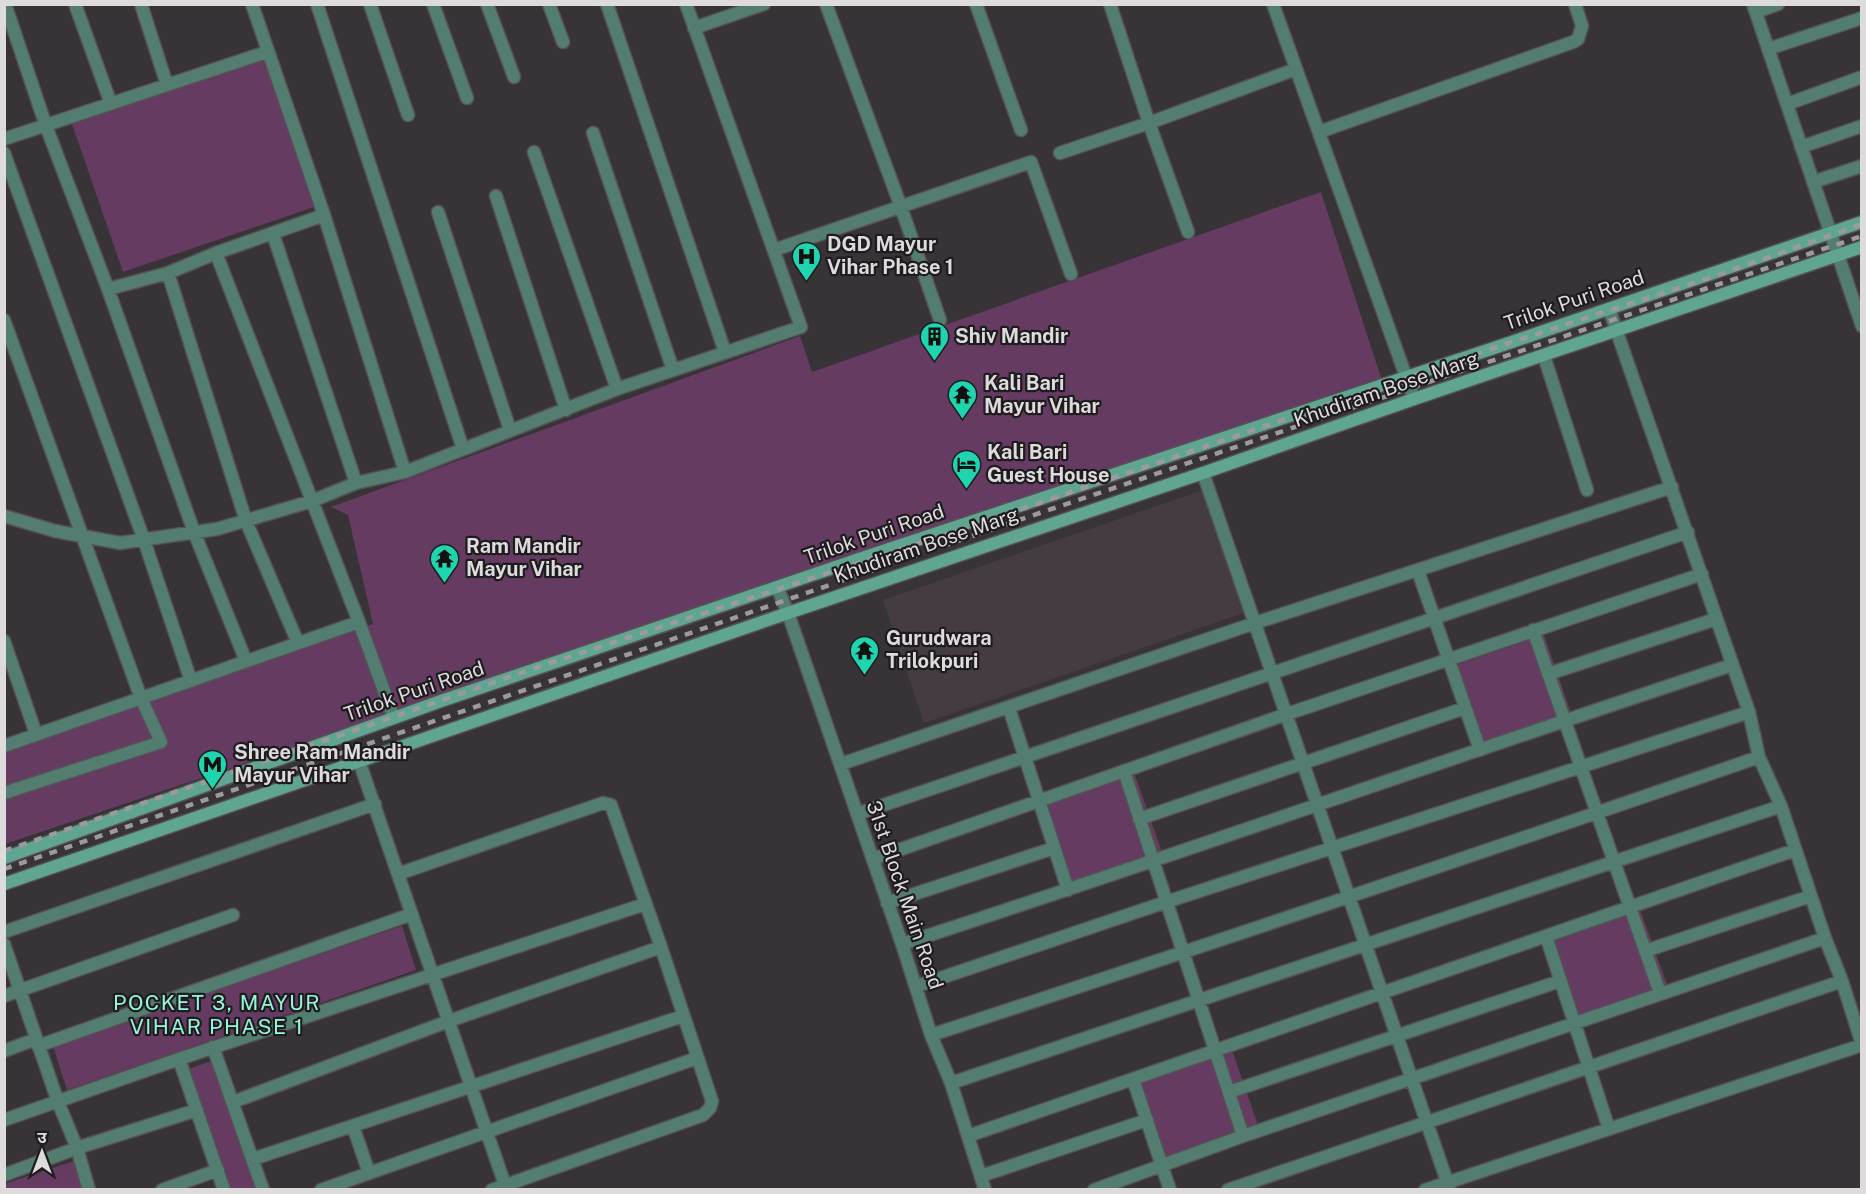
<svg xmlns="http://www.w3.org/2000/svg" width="1866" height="1194" font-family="'Public Sans','Noto Sans Devanagari',sans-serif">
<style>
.built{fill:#443b43}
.green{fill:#663b62}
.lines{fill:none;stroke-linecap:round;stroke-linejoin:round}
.street-casing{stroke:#565155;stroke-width:15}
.secondary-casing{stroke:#565155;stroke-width:15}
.street{stroke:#537d71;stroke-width:12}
.secondary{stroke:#5fa592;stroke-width:12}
.rail{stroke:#9d9a9c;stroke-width:4.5;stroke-dasharray:8 8;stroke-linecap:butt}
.labels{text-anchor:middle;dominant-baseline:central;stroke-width:4.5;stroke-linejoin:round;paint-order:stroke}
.poi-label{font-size:20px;font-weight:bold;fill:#dedbdd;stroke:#1e1c1e;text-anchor:start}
.street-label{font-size:20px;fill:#dedbdd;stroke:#1e1c1e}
.neighbourhood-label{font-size:21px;letter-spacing:1.5px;fill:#94f5da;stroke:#1e1c1e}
</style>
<rect width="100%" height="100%" fill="#383337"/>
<path class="built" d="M1203 490 1244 613 924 723 883 600Z"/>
<path class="green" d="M272 56 323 204 123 272 72 124Z
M1321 192 1382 381 5 844 4 752 373 624 348 515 331 507 800 336 812 372Z
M1544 635 1572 716 1480 747 1453 666Z
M1135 775 1163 855 1071 886 1044 805Z
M1639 907 1668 987 1575 1018 1549 937Z
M402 926 416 970 67 1090 53 1046Z
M1231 1047 1259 1128 1166 1158 1140 1078Z
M214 1060 257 1189H230L189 1069Z
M74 1161 84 1189H5L4 1184Z"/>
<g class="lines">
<defs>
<path id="street" d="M5 4 46 126 108 289 194 532 246 661
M75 4 111 104
M141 4 167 85
M317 4 463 449
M370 4 408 115
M433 4 467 98
M487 4 514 77
M549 4 563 42
M607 4 725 352
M826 4 901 207 940 320
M976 4 1021 130
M1110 4 1149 123 1188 232
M1273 4 1414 399
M1753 4 1862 326
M1756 12 1778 4
M694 28 764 4
M1768 49 1862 18
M1787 104 1862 77
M1319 132 1573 42 1578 39 1582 26 1575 4
M593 133 673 370
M4 139 267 52
M1801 147 1862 126
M534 152 617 389
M4 153 144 540 191 681
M1060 153 1149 123 1296 69
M1813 182 1862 166
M496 196 566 410
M438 212 510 430
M324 215 405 472
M273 234 356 483
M774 250 1031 162 1071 274
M216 253 359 622 394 718
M168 273 246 521 298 643
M108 289 168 273 216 253 324 215 252 4
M1609 309 1749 712 1759 757 1781 806 1825 938 1842 981 1862 1044
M4 320 141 698 161 742 4 793
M1544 356 1587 490
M1203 473 1450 1190
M4 516 55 531 120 543 217 529 312 501 356 483 405 472 617 389 801 327 686 4
M1418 571 1480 750
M777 587 788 613 902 944 931 1035 951 1083 985 1190
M1533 630 1660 993
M4 641 36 734
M1548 674 1716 619
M1009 708 1068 890
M4 746 359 622
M359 761 505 1185
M841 764 1255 623 1672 487
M1124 771 1243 1136
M857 814 1688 532
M1139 819 1465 708
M873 859 1287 714 1702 574
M398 874 603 803 611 805 661 947 712 1101 710 1108 703 1115 492 1190
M887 903 1054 848
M4 932 375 804
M1546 936 1609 1129
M4 944 58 1102 77 1148 89 1190
M902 944C1180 854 1455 756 1732 665
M1645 951 1811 896
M917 986 1166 902 1749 712
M4 996 233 915
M931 1035C1208 945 1484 852 1759 757
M38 1046 412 914
M213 1047 263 1190
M4 1051 36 1039
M179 1059 224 1190
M1133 1079 1170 1190
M951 1083 1781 806
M1229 1092 1560 981
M233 1102 449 1021 661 947
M4 1120 179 1059 645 904
M353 1126 369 1173
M968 1136 1795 850
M253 1159 683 1016
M4 1175 77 1148 197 1110
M981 1176 1147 1120
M162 1190 218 1170
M321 1190 697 1058
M1094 1190 1243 1136 1825 938
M1228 1190 1842 981
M1425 1190 1862 1045"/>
<path id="secondary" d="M4 858 441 701 862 558 1506 344 1862 222
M4 884 788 613 1203 473 1414 399 1862 247"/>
</defs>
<use href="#street" class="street-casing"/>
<use href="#secondary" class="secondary-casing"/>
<use href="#street" class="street"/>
<use href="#secondary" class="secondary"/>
<path class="rail" d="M4 851 547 664 960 530 1506 344 1718 275 1862 224
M4 869 1016 521 1862 236"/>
</g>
<defs>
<symbol id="hospital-pin" viewBox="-11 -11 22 30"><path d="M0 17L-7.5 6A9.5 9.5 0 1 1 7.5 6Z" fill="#1fd5b0" stroke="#1e1c1e"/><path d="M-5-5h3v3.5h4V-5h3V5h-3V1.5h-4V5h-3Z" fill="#111"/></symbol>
<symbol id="building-pin" viewBox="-11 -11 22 30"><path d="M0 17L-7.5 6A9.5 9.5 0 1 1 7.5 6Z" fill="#1fd5b0" stroke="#1e1c1e"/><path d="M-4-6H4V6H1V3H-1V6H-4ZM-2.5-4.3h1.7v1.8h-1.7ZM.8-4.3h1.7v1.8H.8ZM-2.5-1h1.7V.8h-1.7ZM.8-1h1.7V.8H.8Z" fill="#111"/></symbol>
<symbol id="temple-pin" viewBox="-11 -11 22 30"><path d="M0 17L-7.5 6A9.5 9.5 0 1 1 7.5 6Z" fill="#1fd5b0" stroke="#1e1c1e"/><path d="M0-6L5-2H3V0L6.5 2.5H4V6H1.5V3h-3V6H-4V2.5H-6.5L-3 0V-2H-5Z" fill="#111"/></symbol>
<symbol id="hotel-pin" viewBox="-11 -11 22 30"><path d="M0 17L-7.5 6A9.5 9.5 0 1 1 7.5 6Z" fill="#1fd5b0" stroke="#1e1c1e"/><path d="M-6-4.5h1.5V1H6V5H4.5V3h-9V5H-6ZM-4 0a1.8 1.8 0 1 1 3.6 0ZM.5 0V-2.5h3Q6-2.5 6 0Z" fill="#111"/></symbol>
<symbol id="metro-pin" viewBox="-11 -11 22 30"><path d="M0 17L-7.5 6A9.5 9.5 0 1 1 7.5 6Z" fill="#1fd5b0" stroke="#1e1c1e"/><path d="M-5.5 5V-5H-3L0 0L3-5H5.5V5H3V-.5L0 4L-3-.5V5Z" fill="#111"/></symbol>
</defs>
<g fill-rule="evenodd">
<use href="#hospital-pin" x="790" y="240" width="33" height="45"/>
<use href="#building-pin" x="918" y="320" width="33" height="45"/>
<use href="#temple-pin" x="946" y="378" width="33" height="45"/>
<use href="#hotel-pin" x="950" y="448" width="33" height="45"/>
<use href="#temple-pin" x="428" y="542" width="33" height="45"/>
<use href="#temple-pin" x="848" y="634" width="33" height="45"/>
<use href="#metro-pin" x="196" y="748" width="33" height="45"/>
</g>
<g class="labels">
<g class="poi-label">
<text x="827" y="244">DGD Mayur<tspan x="827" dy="23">Vihar Phase 1</tspan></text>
<text x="955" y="336">Shiv Mandir</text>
<text x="984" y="383">Kali Bari<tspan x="984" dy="23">Mayur Vihar</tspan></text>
<text x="987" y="452">Kali Bari<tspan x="987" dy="23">Guest House</tspan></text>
<text x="466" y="546">Ram Mandir<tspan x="466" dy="23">Mayur Vihar</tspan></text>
<text x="886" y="638">Gurudwara<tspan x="886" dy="23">Trilokpuri</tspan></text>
<text x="234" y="752">Shree Ram Mandir<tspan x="234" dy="23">Mayur Vihar</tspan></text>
</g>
<g class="street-label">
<text transform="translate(1574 300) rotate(-19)">Trilok Puri Road</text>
<text transform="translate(1386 389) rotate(-19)">Khudiram Bose Marg</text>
<text transform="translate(874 534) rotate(-19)">Trilok Puri Road</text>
<text transform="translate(926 545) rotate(-19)">Khudiram Bose Marg</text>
<text transform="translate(414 691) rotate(-19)">Trilok Puri Road</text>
<text transform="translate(905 895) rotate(71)">31st Block Main Road</text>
</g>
<g class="neighbourhood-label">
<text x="217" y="1002">POCKET 3, MAYUR<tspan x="217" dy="24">VIHAR PHASE 1</tspan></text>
</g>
</g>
<rect width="1866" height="1194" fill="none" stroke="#dedbdd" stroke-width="12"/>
<g transform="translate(42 1152)" stroke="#1e1c1e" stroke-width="4.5" paint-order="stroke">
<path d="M0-4.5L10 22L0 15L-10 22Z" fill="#dedbdd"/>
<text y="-9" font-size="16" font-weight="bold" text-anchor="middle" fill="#dedbdd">उ</text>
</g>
</svg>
